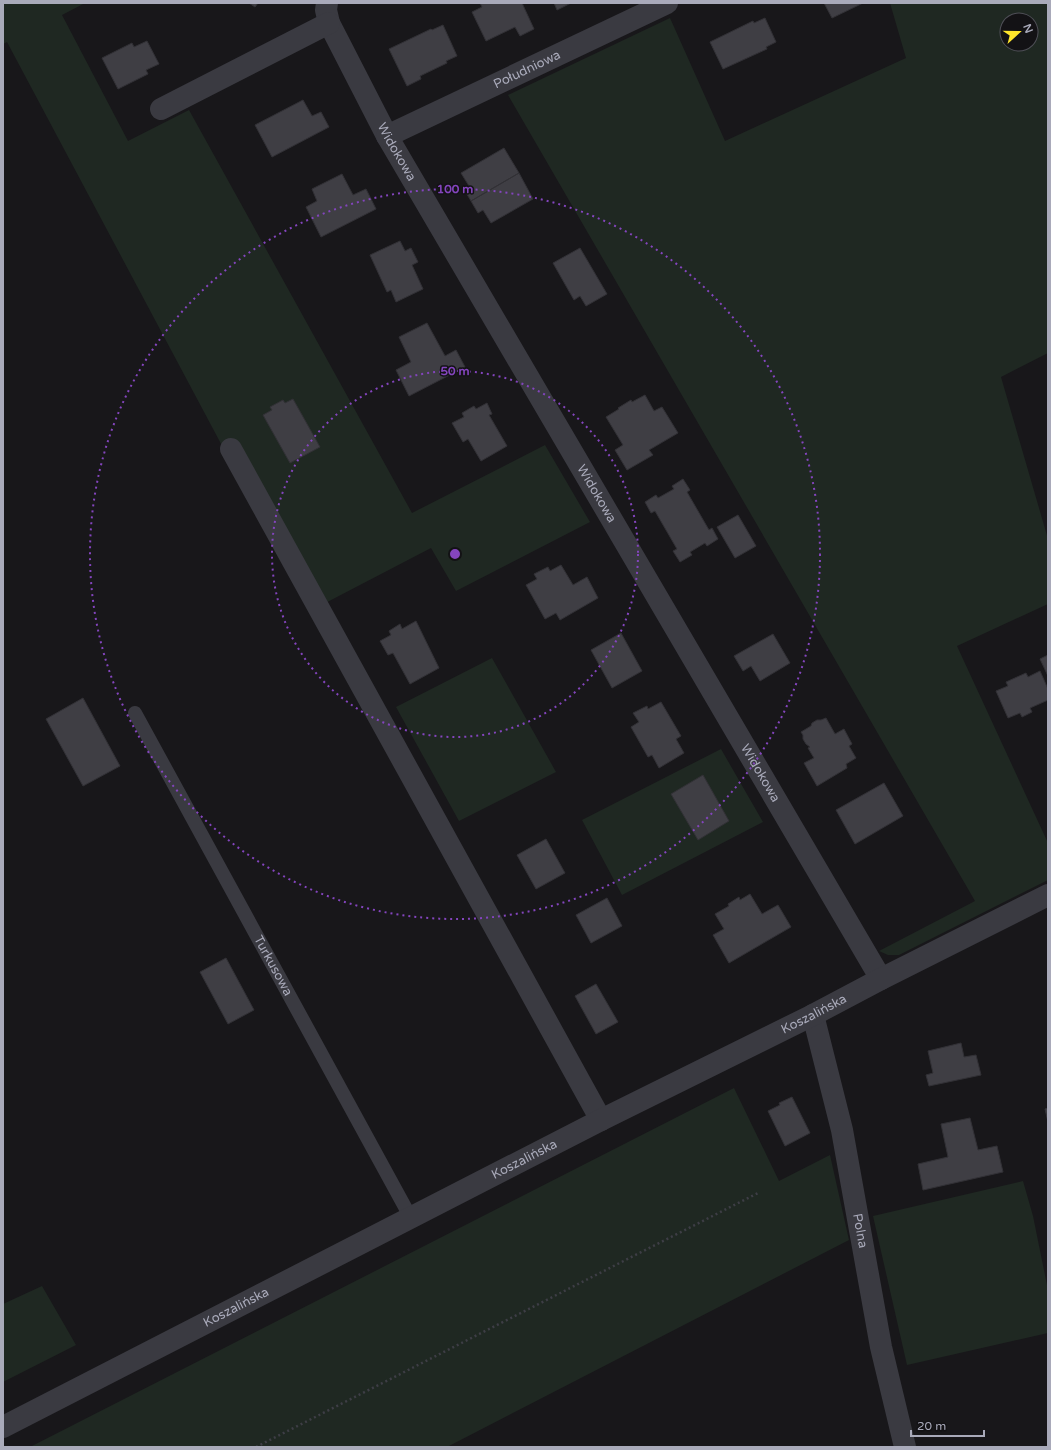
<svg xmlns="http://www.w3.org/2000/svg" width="1051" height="1450" font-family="'Varela Round',sans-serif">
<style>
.green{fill:#1f2822;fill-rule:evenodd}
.building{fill:#3f3e44;stroke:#323136}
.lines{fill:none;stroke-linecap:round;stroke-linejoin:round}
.path{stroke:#3e3e46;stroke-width:2.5;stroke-dasharray:2 3;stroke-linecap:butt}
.service{stroke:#3a3a41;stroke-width:14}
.minor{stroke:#3a3a41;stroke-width:22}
.tertiary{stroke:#3a3a41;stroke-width:22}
.ring{fill:none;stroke:#8445be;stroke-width:2;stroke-dasharray:2 4}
.labels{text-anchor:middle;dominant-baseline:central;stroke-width:3;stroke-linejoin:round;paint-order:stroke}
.street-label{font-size:13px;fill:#a9aaba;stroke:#131215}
.centre{fill:#8445be;stroke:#131215;stroke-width:2}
.ring-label{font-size:12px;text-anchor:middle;font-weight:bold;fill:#8445be;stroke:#131215;stroke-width:3;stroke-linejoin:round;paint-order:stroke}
</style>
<rect width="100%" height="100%" fill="#18171a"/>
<path class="green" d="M3 3H85L62 15 128 141 189 110 412 513 545 445 590 522 456 591 431 548 310 611 7 42 3 44Z
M890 3H1048V353L1001 377 1048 539V604L957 646 1048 843V880L899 955H888L879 951 975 901 508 95 670 18 725 141 906 58ZM1007 20H1031V44H1007Z
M492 658 556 772 459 821 396 707Z
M721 749 763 822 622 895 582 820Z
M734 1088 779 1181 830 1155 849 1240 447 1447H30Z
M1023 1181 1033 1216 1048 1290V1333L907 1365 873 1216Z
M42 1286 76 1345 3 1382V1304Z"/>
<path class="building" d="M249 3H258L255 7Z
M480 3H522L534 29 520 36 515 27 486 41 472 12 482 7Z
M554 3H571L557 10Z
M824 3H863L832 18Z
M765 18 776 42 766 47 767 49 723 69 710 42 753 21 754 23Z
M443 25 457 56 446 61 447 63 420 76 421 79 407 86 389 49 431 29 432 30Z
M147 41 159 64 146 70 148 74 118 89 102 58 132 43 134 47Z
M303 100 312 116 321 112 329 127 272 157 255 125Z
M504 148 519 173 471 201 464 189 469 186 461 173Z
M519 173 533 199 491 223 483 210 478 213 471 201Z
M342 174 353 195 366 189 376 209 321 237 306 207 317 201 312 189Z
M400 241 405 251 411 248 418 262 412 265 423 289 396 302 391 290 387 292 370 255Z
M580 248 607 294 586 306 580 296 574 300 553 263Z
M427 323 445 356 456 350 465 367 409 396 396 370 411 362 399 337Z
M645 395 654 411 662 407 678 433 649 450 653 455 627 470 615 450 623 445 606 417 619 409 618 408 631 400 632 402Z
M293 399 320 447 290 463 263 415 272 410 270 407 283 400 285 403Z
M487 403 492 414 489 415 507 446 481 461 468 439 463 442 452 423 464 417 462 413 474 406 476 409Z
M683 479 690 490 687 492 709 530 712 528 718 539 707 546 705 543 690 552 692 555 680 562 673 551 677 549 655 511 651 513 645 502 656 495 658 498 674 489 672 486Z
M738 515 756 546 735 558 717 527Z
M561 565 573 585 587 577 598 598 560 620 556 613 545 619 526 585 537 579 534 574 548 567 550 571Z
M416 621 439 668 410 684 393 653 388 655 380 641 391 635 389 631 400 624 402 629Z
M621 633 642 671 612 688 591 650Z
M773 634 790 663 760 681 751 666 743 671 734 656Z
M1048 655V676L1040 659Z
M1040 671 1048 689V700L1030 708 1032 712 1022 717 1020 713 1008 718 996 691 1008 686 1006 682 1026 673 1028 677Z
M83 698 120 766 83 786 46 719Z
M661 702 681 736 676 739 684 753 659 768 652 755 648 757 631 727 639 722 633 713 647 706 648 709Z
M826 718 835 734 844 729 852 744 849 746 856 758 846 764 847 768 817 786 804 763 814 758 808 748 810 747 806 744 803 739V735L801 732 811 726 812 723 817 720H821Z
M703 775 729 821 698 840 671 794Z
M884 783 903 816 855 844 836 810Z
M546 839 565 873 536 889 517 855Z
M750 894 762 914 778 905 791 927 729 963 713 935 724 929 715 914 729 906 728 904 739 897 740 900Z
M607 898 622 926 591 943 576 915Z
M226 958 254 1010 228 1024 200 972Z
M596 984 618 1022 596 1034 575 996Z
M961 1043 964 1057 976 1055 981 1075 929 1086 926 1075 933 1073 928 1051Z
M792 1097 810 1133 785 1146 768 1111 780 1105 779 1103Z
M1048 1108V1122L1045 1109Z
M970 1118 978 1150 997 1146 1003 1172 923 1190 918 1164 948 1157 941 1124Z"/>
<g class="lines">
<path class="path" d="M256 1447 758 1193"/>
<path class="service" id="s1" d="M135 713 411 1218"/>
<g class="minor">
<path id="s2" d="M327 3 326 10 329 23 387 136 881 979"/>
<path d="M161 109 329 23"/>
<path id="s3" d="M387 136 667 3"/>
<path d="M231 449 601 1120"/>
<path id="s4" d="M813 1015 842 1130 881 1347 905 1447"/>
</g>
<path class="tertiary" id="s5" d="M3 1427 601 1120 813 1015 881 979 1048 895"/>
</g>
<g class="ring">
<circle cx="455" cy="554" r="183"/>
<circle cx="455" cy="554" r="365"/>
</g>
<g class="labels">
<g class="street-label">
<text stroke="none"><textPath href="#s3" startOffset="155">Południowa</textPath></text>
<text stroke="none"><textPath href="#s2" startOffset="166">Widokowa</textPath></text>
<text stroke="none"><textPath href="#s2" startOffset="562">Widokowa</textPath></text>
<text stroke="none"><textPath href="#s2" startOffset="886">Widokowa</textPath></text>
<text stroke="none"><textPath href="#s1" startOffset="288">Turkusowa</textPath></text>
<text stroke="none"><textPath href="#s5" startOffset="910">Koszalińska</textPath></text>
<text stroke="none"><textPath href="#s5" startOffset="586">Koszalińska</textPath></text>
<text stroke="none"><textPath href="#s4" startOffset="221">Polna</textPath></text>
<text stroke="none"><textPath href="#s5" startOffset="262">Koszalińska</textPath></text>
</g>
</g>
<circle cx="455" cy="554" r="6" class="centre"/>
<g class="ring-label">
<text x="455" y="193">100 m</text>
<text x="455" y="375">50 m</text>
</g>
<rect width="1051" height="1450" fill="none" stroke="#a9aaba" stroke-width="8"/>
<g transform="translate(1019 32) rotate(69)"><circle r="19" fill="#131215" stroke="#4f4f57"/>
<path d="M0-3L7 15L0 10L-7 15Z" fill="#fee52b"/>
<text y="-6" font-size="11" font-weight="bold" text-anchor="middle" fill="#a9aaba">N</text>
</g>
<path d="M911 1430v6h73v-6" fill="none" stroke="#a9aaba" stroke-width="2"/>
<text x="917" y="1430" font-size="12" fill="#a9aaba" stroke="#131215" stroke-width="3" paint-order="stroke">20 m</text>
</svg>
